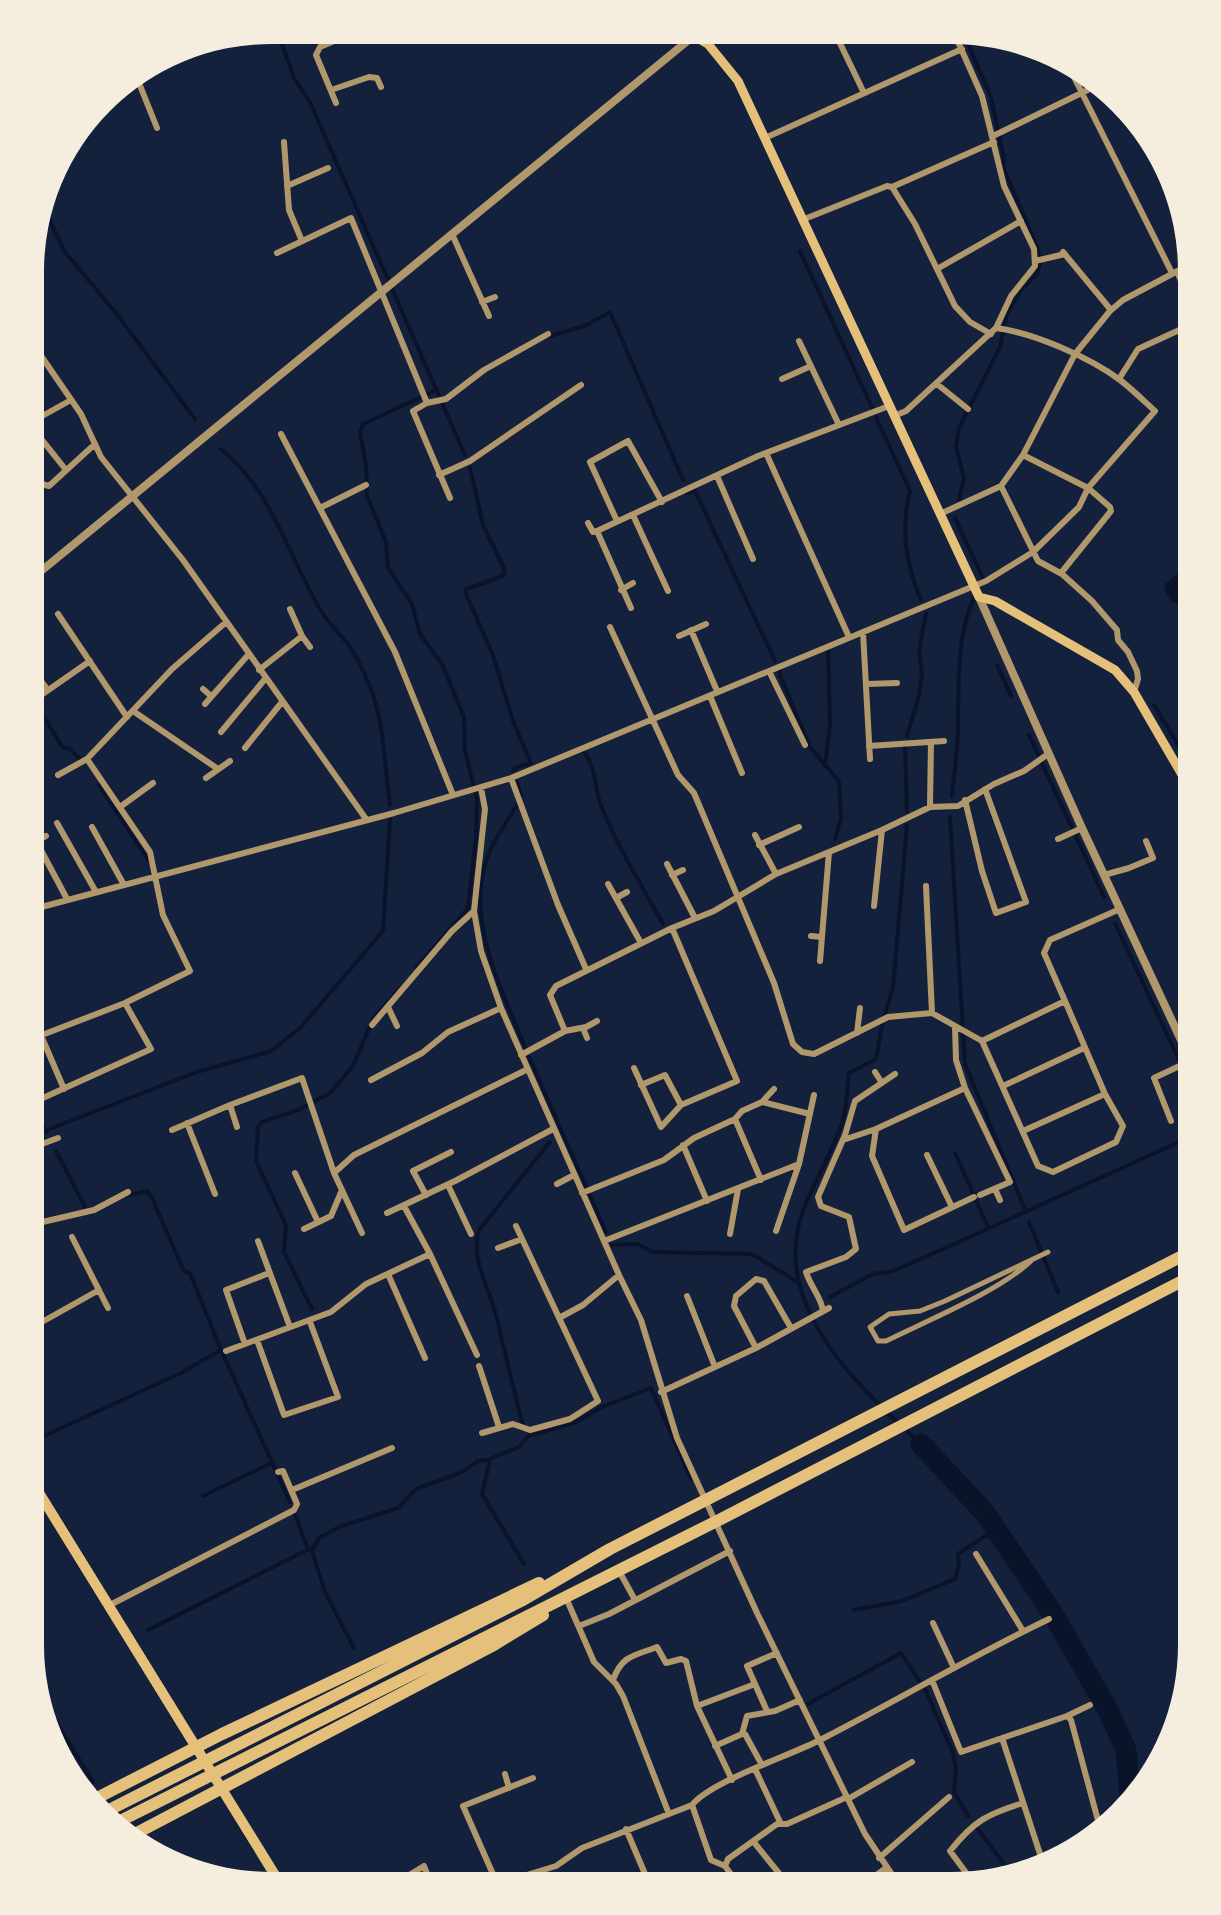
<svg xmlns="http://www.w3.org/2000/svg" width="1221" height="1915" font-family="'Titillium Web',sans-serif">
<style>
.water{fill:#0b132b}
.lines{fill:none;stroke-linecap:round;stroke-linejoin:round}
.stream{stroke:#0b132b;stroke-width:4}
.river{stroke:#0b132b;stroke-width:21}
.pedestrian{stroke:#b1986c;stroke-width:5}
.minor{stroke:#b1986c;stroke-width:6}
.tertiary{stroke:#b1986c;stroke-width:8}
.secondary{stroke:#e5c07b;stroke-width:9}
.primary{stroke:#e5c07b;stroke-width:10}
.trunk{stroke:#e5c07b;stroke-width:12}
</style>
<rect width="100%" height="100%" fill="#14213d"/>
<path class="water" d="M1188 565V600L1181 605C1169 602 1166 596 1164 585Z"/>
<g class="lines">
<path class="stream" d="M278 33 294 78 310 102 465 455
M44 209 65 252 116 313 195 419
M800 251 873 410
M550 336 587 325 610 312 683 480
M876 417 910 491C900 529 906 565 921 600
M221 449C274 493 287 554 321 611 330 625 341 635 350 647 357 658 364 672 369 684 385 722 384 765 390 805
M470 468 483 525 505 570 503 576 467 589 465 592 493 655 513 721 531 763 515 768 513 771
M687 493 695 491 775 661
M959 499 964 478 956 447 959 428 1000 347 1007 314 1020 291 1037 274 1040 264 1038 249 1003 167 1004 159 991 97 964 35
M955 518 983 578 981 584
M997 665 1011 696
M780 670V675L810 747 839 781 841 818 835 839
M1154 705 1188 761
M37 706 63 748H69L79 758
M1029 735 1104 897
M907 736 919 696 922 675 919 651 926 613
M905 747 907 812
M584 752C597 768 594 789 602 808 618 848 642 886 663 924
M825 766 830 725 828 650
M517 782 521 795
M99 785 148 860
M952 796C954 773 958 749 958 726 959 681 956 634 976 593
M517 805C506 823 492 842 486 862 466 922 503 992 525 1047
M950 817 965 1064 1026 1212
M1115 923 1188 1079
M416 968 468 908 476 837 477 799 465 751 464 717 442 664 420 634 412 604 388 568 386 542 367 496 366 465 360 433 363 424 434 391
M529 1057 606 1232
M35 1108 46 1132
M34 1135 197 1072 271 1051 300 1028 383 931 390 819
M56 1151 85 1207
M955 1153 988 1227
M125 1196 147 1191 152 1198 184 1271 190 1273 221 1350 290 1502
M1029 1222 1058 1292
M612 1245 638 1244 652 1252 752 1254 799 1283
M830 1297 873 1274 893 1271 952 1245 1188 1138
M312 1309 284 1252 286 1225 256 1161 258 1127 262 1122 298 1110 330 1093 353 1066 373 1019 400 988
M898 1423C842 1370 772 1295 803 1211 814 1181 832 1153 842 1123 847 1108 847 1089 849 1073L876 1059 882 1025 893 987 907 825
M523 1425C513 1388 505 1352 496 1315 489 1287 470 1259 479 1230L550 1142
M904 1428 921 1444
M33 1441 181 1373 221 1350
M490 1460 482 1494 524 1564
M203 1496 271 1463
M295 1515 308 1549
M854 1610 902 1601 955 1579 959 1565 958 1554 996 1529
M148 1630 313 1547
M354 1648 325 1592 312 1551 319 1538 339 1527 398 1508 416 1489 460 1473 478 1461 487 1460 519 1447 528 1436 576 1422 602 1407 651 1388 691 1479
M925 1689 953 1753 956 1770 954 1792 968 1816
M45 1704 93 1782
M808 1704 901 1653 920 1682
M978 1829 1004 1864"/>
<path class="river" d="M921 1444 985 1513 1053 1614 1108 1710 1126 1750 1130 1797"/>
<path class="pedestrian" d="M1032 1260C1000 1291 928 1320 886 1341H878L870 1327 889 1314 920 1311 945 1301 1048 1252"/>
<path class="minor" d="M836 35 864 93
M955 35 982 96 1004 186 1034 249 1035 266 1011 296 996 328
M1069 67 1172 273
M136 78 216 44
M137 78 157 128
M331 90 369 77 377 78 381 87
M336 103 316 55 320 47 353 33
M993 136 1098 85
M765 138 962 49
M284 142 289 210 302 241
M287 186 328 168
M892 187 915 224 955 306 970 322 991 334
M802 220 887 186 892 187 994 142
M452 234 489 316
M1063 252 1111 310
M277 253 351 218 427 403 413 411 450 498
M1035 261 1065 254
M937 269 1021 221
M1177 271 1188 298
M482 302 495 297
M799 341 839 425
M35 347 81 414 101 457 183 560 366 819
M782 379 811 366
M1119 379 1138 349 1188 326
M937 384 968 409
M427 403 446 399 484 370 548 334
M35 420 71 400
M35 431 66 470
M281 434 395 652 453 795
M766 453 849 637
M1023 455 1088 488 1110 507 1111 511 1061 573
M439 475 470 461 581 385
M717 476 753 559
M1001 486 1038 561 1062 574 1092 601 1117 630 1118 640 1128 652 1137 671 1138 679 1134 692
M35 487 42 484 49 486 95 444
M320 508 366 485
M940 514 1001 486 1023 455 1075 354 1110 311 1123 300 1187 266
M633 515 668 591
M617 521 590 462 628 441 662 502
M588 523 593 532 597 531 631 608
M597 531 758 456 889 406
M621 590 633 583
M290 609 302 636
M58 614 127 717
M610 627 678 775 694 793 774 983 793 1044 802 1052 814 1054 888 1017 932 1013 982 1041 1065 1001 1044 953 1050 940 1120 909
M691 630 717 691
M863 632 870 759
M679 636 706 624
M259 670 302 636 310 647
M769 671 805 745
M34 672 48 690
M867 684 897 683
M203 689 211 696
M710 696 742 773
M34 700 90 661
M205 704 248 655
M133 711 218 769
M221 732 265 679
M34 733 41 729 34 718
M869 746 944 741
M245 748 282 702
M58 775 87 759
M206 778 230 761
M511 778 558 905 586 969
M481 788 485 809 474 911 481 951 501 1008 619 1275 641 1320 677 1438 758 1615 865 1834 897 1882
M965 800 982 871 996 913 1026 902 985 789
M120 807 153 783
M930 807 931 742
M57 823 96 892
M92 827 124 885
M755 835 776 874
M34 837 67 899
M1058 839 1082 828
M36 841 46 836
M759 845 799 827
M667 864 695 918
M672 875 683 870
M1104 875 1129 868 1153 858 1146 841
M608 884 641 943
M926 886 932 1013
M616 898 627 892
M874 906 882 830
M34 909 394 813 511 778 986 581 1033 552 1079 507 1088 488 1155 411C1144 401 1133 390 1120 380 1089 357 1034 333 996 328L906 411 894 416
M811 936 822 937
M820 961 829 852
M388 1007 397 1026
M34 1019 64 1089
M372 1025 452 931 474 911
M955 1027 956 1060 965 1088 1010 1182 980 1195
M583 1028 587 1038
M565 1031 586 1027 597 1021
M857 1033 860 1008
M42 1035 125 1003 190 971 163 915 150 852 87 759 172 669 225 623
M982 1041 1038 1166 1053 1172 1116 1142 1123 1126 1105 1094 1065 1001
M521 1055 565 1031 550 995 556 986 672 928 714 911 776 874 882 830 930 807 958 806 994 784 1024 771 1048 754
M634 1068 661 1127 681 1105 737 1081 672 928
M875 1072 882 1083
M371 1080 422 1053 448 1032 501 1008
M641 1085 665 1075 681 1105
M1003 1086 1084 1048
M965 1088 876 1129 872 1156 904 1230 974 1197
M34 1102 151 1049 125 1003
M762 1102 774 1089
M230 1105 237 1127
M735 1119 761 1180
M1171 1121 1154 1078 1188 1062
M187 1123 215 1194
M172 1130 230 1105 302 1078 334 1173 362 1233
M1023 1131 1105 1094
M843 1140 876 1129
M683 1145 707 1201
M34 1147 58 1138
M927 1155 952 1207
M295 1173 318 1222
M334 1173 354 1155 528 1069
M557 1184 574 1175
M448 1185 471 1234
M995 1189 1000 1200
M582 1193 664 1160 694 1138 735 1119 742 1111 762 1102 810 1114
M426 1195 413 1171 451 1152
M404 1206 430 1254 477 1355
M387 1213 455 1181 553 1129
M34 1224 94 1210 128 1192
M304 1229 331 1216 342 1190
M776 1231 799 1164 814 1095
M730 1234 738 1189
M72 1237 108 1308
M258 1241 290 1327
M604 1241 799 1164
M498 1248 522 1239
M388 1274 425 1358
M687 1296 715 1367
M823 1311C821 1296 811 1288 806 1272L846 1257 856 1249 849 1217 821 1206 818 1197 845 1135 855 1101 895 1074
M559 1318 583 1305 619 1275
M33 1327 99 1290
M257 1340 284 1415 338 1397 310 1322
M245 1344 226 1290 269 1273
M756 1348 734 1306 736 1296 756 1279 764 1281 791 1328
M226 1351 331 1312 366 1284 430 1254
M479 1366 499 1427
M661 1392 756 1348 829 1308
M482 1433 513 1424 530 1430 570 1419 598 1401 516 1226
M292 1490 392 1448
M976 1554 1023 1631
M618 1569 635 1600
M567 1600 594 1662 616 1684 623 1696 669 1814
M108 1606 294 1510 297 1504 283 1471 278 1472
M933 1623 954 1668
M579 1626 609 1614 730 1551
M613 1680C622 1655 634 1656 657 1647L666 1663 681 1659 686 1661 697 1706 732 1780
M932 1680 961 1752 1067 1716 1071 1720 1100 1828
M697 1706 755 1684
M767 1711 747 1666 777 1653
M1067 1716 1090 1705
M742 1734H745L762 1765
M1002 1738 1043 1863
M715 1746 742 1734 747 1716 775 1711 800 1700
M755 1769 781 1824
M505 1774 509 1788
M848 1799 912 1762
M692 1805 711 1860 725 1866 736 1881
M626 1829 648 1881
M753 1841 786 1882
M879 1858 949 1797
M725 1866 728 1859 777 1824H787L847 1797
M970 1878 950 1851C974 1821 987 1814 1023 1803
M401 1880 424 1866 430 1881
M496 1881 463 1806 533 1778
M508 1881 556 1866 582 1848 692 1805C711 1781 792 1755 822 1739 898 1700 972 1656 1049 1619
M867 1882 886 1868"/>
<path class="tertiary" d="M35 576 696 34
M979 597 1082 828 1188 1055"/>
<path class="secondary" d="M691 34 708 44 738 81 979 597 995 601 1115 670 1134 692 1188 785"/>
<path class="primary" d="M33 1483 278 1880"/>
<path class="trunk" d="M93 1800 222 1734 539 1583
M105 1812 521 1601 610 1549 1188 1253
M116 1823 717 1521 1188 1278
M131 1836 492 1646 543 1615"/>
</g>
<path d="M0 0H1221V1915H0ZM271 44H951A227 227 0 0 1 1178 271V1645A227 227 0 0 1 951 1872H271A227 227 0 0 1 44 1645V271A227 227 0 0 1 271 44Z" fill="#f5edde" fill-rule="evenodd"/>
</svg>
